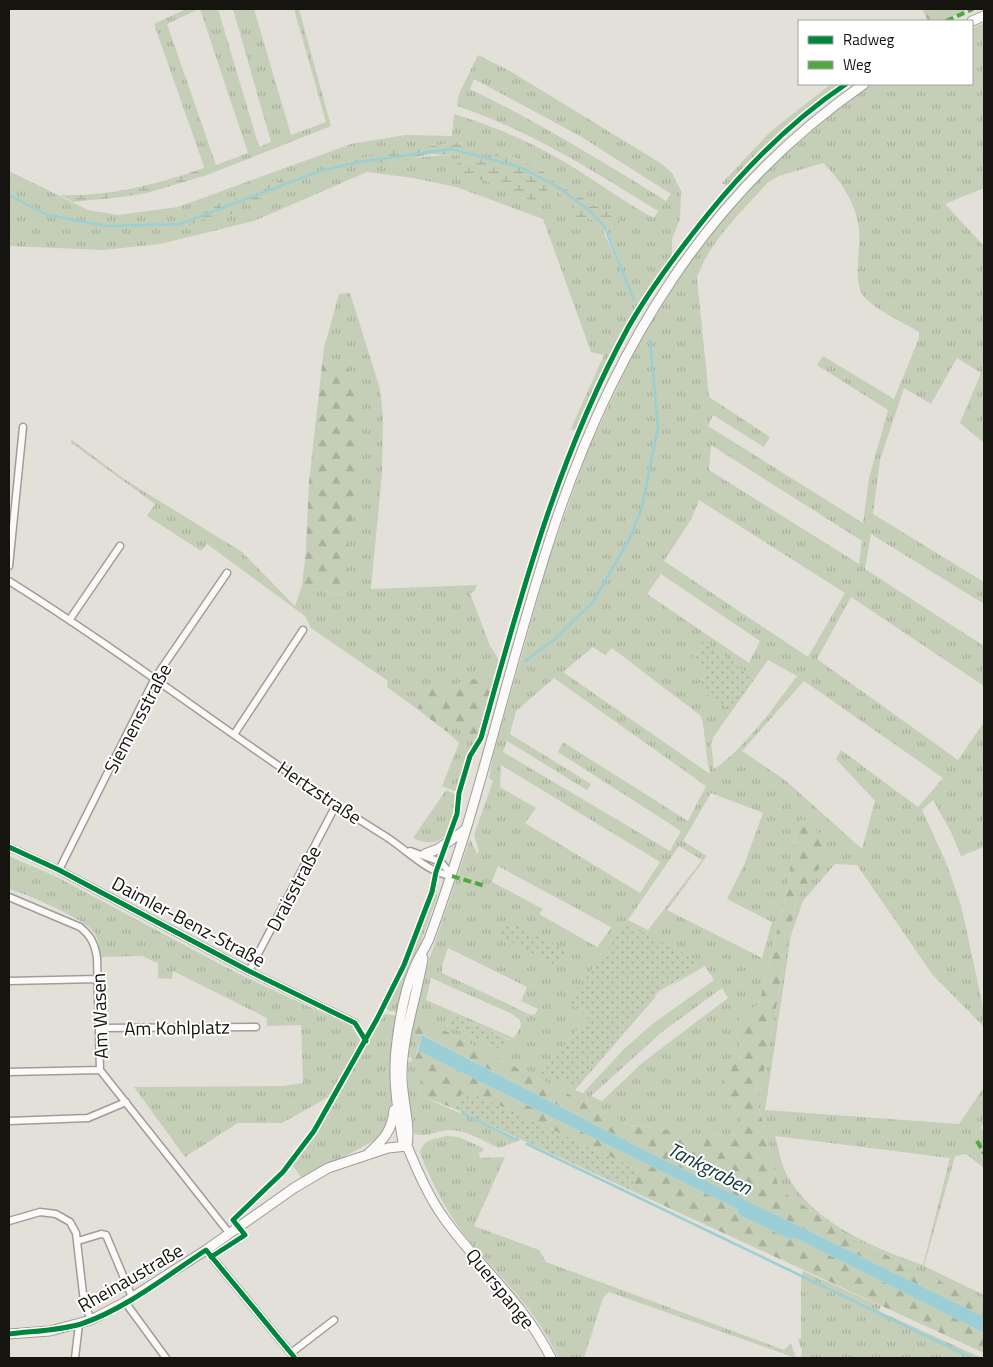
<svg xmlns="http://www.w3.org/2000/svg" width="993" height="1367" font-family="'Titillium Web',sans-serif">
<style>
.grass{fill:url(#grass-tufts);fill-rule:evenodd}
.forest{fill:url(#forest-firs)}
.wetland{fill:url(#wetland-marsh)}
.garden{fill:url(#garden-dots)}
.water{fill:#9ccfd5}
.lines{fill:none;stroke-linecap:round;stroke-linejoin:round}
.stream{stroke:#9ccfd5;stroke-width:2.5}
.street-casing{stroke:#9f9d98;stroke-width:9}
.secondary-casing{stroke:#9f9d98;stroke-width:11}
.street{stroke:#fbfaf9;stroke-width:6}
.secondary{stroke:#fbfaf9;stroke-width:9}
.quiet{stroke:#51a841;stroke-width:4;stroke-dasharray:8 4;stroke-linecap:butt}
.cycleway-casing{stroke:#fff;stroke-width:8}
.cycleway{stroke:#00873e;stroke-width:5}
.labels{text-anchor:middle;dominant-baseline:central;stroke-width:4;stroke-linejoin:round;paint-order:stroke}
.street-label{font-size:19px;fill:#15140f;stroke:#fff}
.water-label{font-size:20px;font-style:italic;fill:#12373b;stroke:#fff}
</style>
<defs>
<pattern id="grass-tufts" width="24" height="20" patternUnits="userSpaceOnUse" patternTransform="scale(1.25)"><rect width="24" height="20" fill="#c5ceb7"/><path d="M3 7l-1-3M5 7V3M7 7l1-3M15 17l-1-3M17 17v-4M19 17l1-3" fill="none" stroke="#a8b09c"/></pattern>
<pattern id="forest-firs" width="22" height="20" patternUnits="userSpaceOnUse" patternTransform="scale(1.25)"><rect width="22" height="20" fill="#c5ceb7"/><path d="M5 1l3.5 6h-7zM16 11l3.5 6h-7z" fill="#a8b09c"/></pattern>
<pattern id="wetland-marsh" width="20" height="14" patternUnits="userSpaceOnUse" patternTransform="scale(1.25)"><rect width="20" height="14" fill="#c5ceb7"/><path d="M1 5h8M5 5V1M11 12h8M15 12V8" fill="none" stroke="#a8b09c"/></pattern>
<pattern id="garden-dots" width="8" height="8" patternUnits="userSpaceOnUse" patternTransform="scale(1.25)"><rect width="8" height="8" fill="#c5ceb7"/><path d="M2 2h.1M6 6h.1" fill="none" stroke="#a8b09c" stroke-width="1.8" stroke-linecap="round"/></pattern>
</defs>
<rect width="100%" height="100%" fill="#e3e0d9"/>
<path class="grass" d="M186 9H199L167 24 216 165 248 153 200 9H218L259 147 271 142 233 9H254L291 135 326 122 294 9H299L331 126 207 175 154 24Z
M984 23V188L945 204 984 246V443L960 423 981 373 957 358 931 404 904 388 880 460 873 514 984 582V604L871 534 865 569 984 646V686L851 597 817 659 958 760 984 722V847L961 856 951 832 933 800 922 810 945 860 961 905 984 1011V1027L932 974 857 865 835 864 803 901 791 935 765 1110 959 1124 984 1087V1121L981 1128 984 1132V1168L966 1154 955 1156 924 1266 984 1295V1303L850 1237 779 1189 758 1103 797 897 823 862 796 824 788 886 759 1004 739 1017 737 1039 742 1051 739 1061 726 1066 724 1089 741 1115V1134L712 1136 629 1125 414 1015 424 975 470 839 477 854 479 851 474 835 493 781 489 778 493 756 548 562 588 450 638 343 693 257 726 215 766 171 853 96 873 84H972V28ZM823 163C840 179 857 205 859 229 861 247 853 278 862 294 871 308 904 323 919 332V338L894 399 823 356 817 365 888 410 869 478 863 523 708 426 713 415 764 447 770 437 709 397 697 278C709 241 743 211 768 182L779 176ZM711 445 862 541 859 564 709 470ZM699 500 845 593 808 657 664 561 692 518ZM661 574 760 641 749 663 647 594ZM593 647 605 655 612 648 701 716C706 735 705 754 710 774L563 672ZM768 660 797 676C774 707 745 748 714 769L711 744 714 736ZM708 671 731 710 697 687ZM554 678 706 786 688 821 563 742 558 752 681 831 670 851 503 752 507 741 587 790 591 784 510 734 516 711ZM804 681 943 778 918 807 841 750 836 759 875 801 862 849 785 780 742 751ZM501 765 660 862 640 893 525 823 536 808 500 787ZM711 793 763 813 744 865 727 899 772 922 762 958 667 910 707 856 683 841ZM679 846 702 860 648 930 628 920ZM498 866 611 927H612L597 947 539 914 543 909 492 882ZM448 948 527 987 521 1001 538 1009 535 1014 531 1015 442 973V966ZM705 966 714 980 651 1025 624 1049 583 1093 575 1090 659 993ZM691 972 541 1073 589 1016 567 1002ZM431 978 512 1014 520 1020 521 1026 514 1038 426 1000ZM722 988 728 998 642 1063 602 1101 591 1096 662 1032ZM453 1015 511 1040V1041L500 1049 447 1025ZM775 1136 950 1158 923 1265C874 1248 815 1224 788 1177 781 1165 779 1149 775 1136Z
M478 55 510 71 662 164 672 173 681 191 680 219 672 239V255L625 331 594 390 577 431 571 429 604 355 591 352 543 219 456 187 413 178 367 172 254 221 160 244 103 250 9 246V171L88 210 118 215 178 207 351 144 405 135 452 136 454 114C497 127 538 145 576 169 602 185 627 204 654 218L658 211C593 171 530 130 457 106L459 94ZM474 79 580 136 671 194 666 201C602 161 538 122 470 89ZM463 142 460 155C425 154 394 163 359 163L400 147H423ZM495 149 541 169 556 183 621 221 607 229 632 293 603 231 594 220 576 217 573 204 556 191 548 189 540 203 522 198 487 181 454 177 461 156 464 163 479 159 494 160ZM283 177 285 190 238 207 231 215H213L187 226 185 212 232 200Z
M831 84H843L776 138 728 187 722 183 770 132Z
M350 293 380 389 383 418 382 472 371 589 477 585 474 592 470 593 490 646 499 660 495 677 487 675 447 687 431 684 417 709 387 687 388 681 311 628 305 616 207 544 201 551 147 516 155 504 70 442 72 440 124 479 242 552 295 606 302 586 344 595 349 539 345 355 322 365 324 348 339 294Z
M452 724 477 741 462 794 442 786 459 743 447 732Z
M446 790 461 797C453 822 448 854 413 838Z
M9 856 57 877 235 972 352 1027 362 1043 332 1095 282 1123H238L185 1157 134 1087 283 1086 303 1083 301 1025 267 1026V1018L173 971 172 979 158 978V963L142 956 100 957C100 948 99 939 93 931 83 918 26 894 9 889Z
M436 881 437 897 409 974 399 1012 389 1011 386 1008 411 954Z
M385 1014 399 1016 390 1117 381 1137 302 1179 292 1164 326 1116 382 1015Z
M412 1033 422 1035 414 1061 422 1066 419 1095 521 1140 499 1148C483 1141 467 1130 450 1130 438 1130 424 1139 414 1133L408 1093V1062L412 1061 411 1057H408Z
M447 1136 459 1137 483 1148 484 1151 479 1153 480 1158 505 1157 474 1226 539 1250 546 1262 784 1350 791 1343 796 1358 609 1292 603 1298 584 1358H558C538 1312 503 1280 471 1243 448 1215 433 1186 420 1153 423 1139 434 1139 447 1136Z
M803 1271 881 1306 879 1311 982 1358H801L802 1350 798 1340 801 1338V1277Z"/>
<path class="forest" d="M922 9H968L942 21H928Z
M345 355 360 408 359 483 349 539 345 595 302 586 306 550 309 482 322 365Z
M487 675 495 677 477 741 452 724 447 732 417 709 431 684 447 687Z
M803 819 826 838 823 863 797 897 758 1103 779 1189 850 1237 984 1303V1317L644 1150 423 1035 412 1033 414 1015 629 1125 712 1136 741 1134V1115L724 1089 726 1065 740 1060 742 1051 737 1039 739 1017 759 1004 788 886 796 823Z
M418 1051 737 1209 739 1215 789 1239 795 1238 984 1333V1353L630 1190 639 1170 464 1089 455 1109 419 1095 422 1067 414 1061Z"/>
<path class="wetland" d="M463 142 461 155 464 163 479 159 494 160 495 149 541 169 556 183 622 221 603 231 594 220 576 217 571 213 573 204 556 191 548 189 540 203 522 198 487 181 454 177 460 155 432 154 390 163H359L345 168 338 165 400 147H423Z
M204 168 207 175 147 193 122 197 73 202 60 195C109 197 158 184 204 168Z
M283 177 285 190 238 207 231 215 213 216 187 226 184 212 232 200Z"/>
<path class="garden" d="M704 640 754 678 731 711 697 687 708 671 692 659Z
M506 921 567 950 557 967 497 934Z
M626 924 697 960 691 972 658 992 575 1087 541 1073 589 1016 567 1002Z
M453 1015 512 1041 500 1049 447 1025Z
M464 1089 639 1170 630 1190 455 1109Z"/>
<path class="water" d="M422 1035 644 1150 984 1317V1333L795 1238 789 1239 739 1215 737 1209 418 1051Z"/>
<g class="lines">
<path class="stream" d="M9 195 47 215 107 226 180 224 320 171 359 162 451 149 520 167 558 187 590 211 604 226 634 300
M525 661 554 640 593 602 630 538 642 507 658 427 650 341
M462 1113 517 1140
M527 1144 972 1358"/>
<defs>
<path id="street" d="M9 566 23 427
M9 581C137 661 256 756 385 836 406 849 427 873 452 876
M70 619 120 546
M235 733 303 630
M9 847 59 870 249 971 355 1023
M410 851 441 862 452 876
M59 870 155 678 227 573
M9 897 80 927C91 936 95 944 97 958L100 1070 230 1234
M249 971 336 805
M9 981 98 979
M99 1028 256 1027
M9 1072 100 1070
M9 1121 88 1118 126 1102
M9 1221 40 1212 56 1214 70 1222 76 1233 84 1302 91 1320
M78 1241 101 1234 106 1235 132 1297
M206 1250 295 1358
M125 1302 166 1358
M291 1353 334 1320
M75 1358 79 1324"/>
<path id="secondary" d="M972 21 984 16
M425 854 438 849 465 830
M407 1146C411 1122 401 1097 402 1072 403 1033 417 996 423 958
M369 1153C384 1139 392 1131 394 1110
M9 1334 50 1331 91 1320 125 1302 206 1250 294 1188 328 1168 388 1148 407 1146
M551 1358C524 1303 481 1269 446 1221 429 1198 418 1172 407 1146L403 1142C397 1108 392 1075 397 1041 400 1018 404 992 413 971 417 960 424 950 429 939 443 901 455 864 467 826 497 726 521 625 554 527 614 347 707 193 864 84"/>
</defs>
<use href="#street" class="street-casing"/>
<use href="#secondary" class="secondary-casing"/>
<use href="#street" class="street"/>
<use href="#secondary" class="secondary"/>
<path class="quiet" d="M946 21 973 9
M452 876 485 886
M977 1141 984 1153"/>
<defs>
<path id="cycleway" d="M9 847 59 870 249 971 355 1023 366 1041
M211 1257 245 1235 233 1220 283 1172 314 1131 377 1019 404 965 432 892 436 872 457 814 459 793 470 756 481 738C520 598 558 455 629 326 652 286 680 249 709 213 748 165 794 119 846 84
M9 1334C33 1331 57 1331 81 1324 124 1310 168 1275 206 1250L295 1358"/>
</defs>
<use href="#cycleway" class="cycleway-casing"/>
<use href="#cycleway" class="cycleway"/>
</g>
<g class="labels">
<g class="street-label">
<text transform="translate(137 718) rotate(-62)">Siemensstraße</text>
<text transform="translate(320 792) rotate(34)">Hertzstraße</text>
<text transform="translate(293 888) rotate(-62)">Draisstraße</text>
<text transform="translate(189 921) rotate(28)">Daimler-Benz-Straße</text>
<text transform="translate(99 1016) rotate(-92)">Am Wasen</text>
<text transform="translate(177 1027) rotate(-1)">Am Kohlplatz</text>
<text transform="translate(130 1277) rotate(-30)">Rheinaustraße</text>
<text transform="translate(501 1288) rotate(51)">Querspange</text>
</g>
<g class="water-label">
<text transform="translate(710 1168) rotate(27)">Tankgraben</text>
</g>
</g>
<rect width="993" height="1367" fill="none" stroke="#15140f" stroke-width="20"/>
<rect x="798" y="20" width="175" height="65" fill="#ffffff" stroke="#a1a19f"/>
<rect x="808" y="36" width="25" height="8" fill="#00873e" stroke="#a1a19f"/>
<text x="843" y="45" font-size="15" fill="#15140f">Radweg</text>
<rect x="808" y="61" width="25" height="8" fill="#51a841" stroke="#a1a19f"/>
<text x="843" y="70" font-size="15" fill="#15140f">Weg</text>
</svg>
